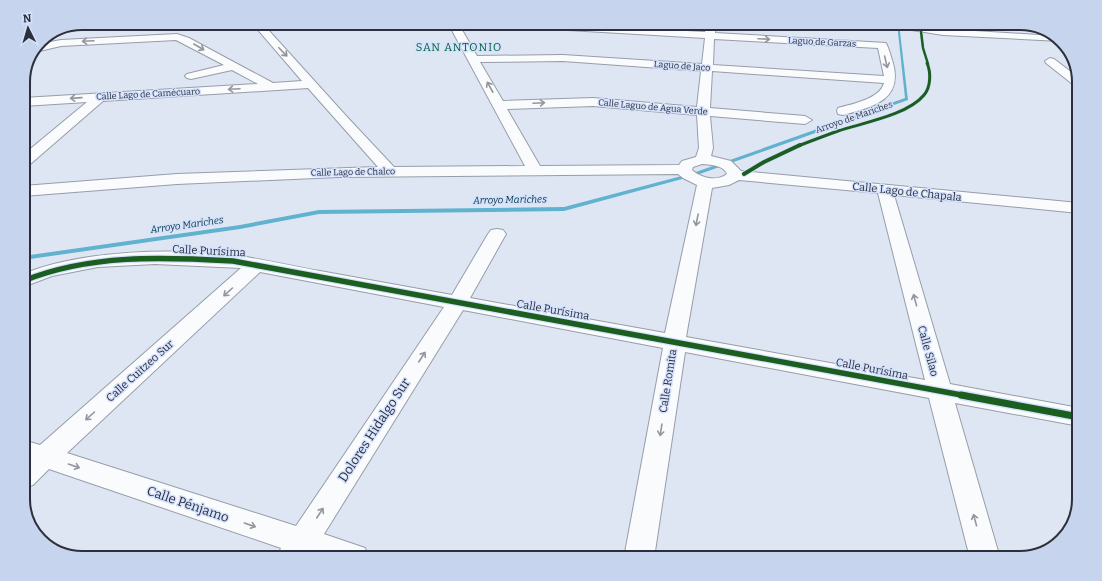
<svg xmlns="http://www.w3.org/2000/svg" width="1102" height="581" font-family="Bitter,serif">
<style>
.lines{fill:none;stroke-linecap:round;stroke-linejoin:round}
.stream{fill:#61b2ce;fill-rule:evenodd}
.minor-casing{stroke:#979da8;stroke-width:2}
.minor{fill:#fafbfd;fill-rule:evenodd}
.cycleway-far4-casing{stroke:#d5e2fd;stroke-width:3.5}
.cycleway-far3-casing{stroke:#d5e2fd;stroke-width:4.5}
.cycleway-far2-casing{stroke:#d5e2fd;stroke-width:6}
.cycleway-far1-casing{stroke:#d5e2fd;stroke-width:8}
.cycleway-casing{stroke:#d5e2fd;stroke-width:10}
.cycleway-far4{stroke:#1b5e20;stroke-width:2.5}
.cycleway-far3{stroke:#1b5e20;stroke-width:3}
.cycleway-far2{stroke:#1b5e20;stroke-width:4}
.cycleway-far1{stroke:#1b5e20;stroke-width:5.5}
.cycleway{stroke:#1b5e20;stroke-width:7}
.oneway{stroke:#93969c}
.labels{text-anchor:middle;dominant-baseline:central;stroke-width:3;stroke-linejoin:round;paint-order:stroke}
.far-street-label{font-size:9px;fill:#2c303b;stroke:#d5e2fd}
.far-water-label{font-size:10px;font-style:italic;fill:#043644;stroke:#d5e2fd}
.far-quarter-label{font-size:11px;letter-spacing:1px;fill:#00613c;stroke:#d5e2fd}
.street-label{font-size:11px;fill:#2c303b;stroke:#d5e2fd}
.near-street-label{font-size:13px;fill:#2c303b;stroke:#d5e2fd}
.rim{fill:none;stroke:#2c303b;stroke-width:2}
</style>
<rect width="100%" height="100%" fill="#dee6f4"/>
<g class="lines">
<path class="stream" d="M897 23H899L908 100 697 175 564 211 319 214 240 229 23 260V256L240 225 319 210 564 207 693 173 905 98Z"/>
<defs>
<path id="minor" d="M252 23H262L348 118 394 167 525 166 448 23H458L477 56 563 55 702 64 705 38 568 30V26L571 25 705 32 706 23H716L715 33 886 43C889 49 891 57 893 63 903 100 873 107 843 115L838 114 837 111 838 108C852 104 880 99 884 83L712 71 710 108 805 116 812 120 805 124 710 116 713 148 711 156 731 161 741 171 1079 203V213L894 195 950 384 1079 408V426L955 403 1000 558H970L929 398 685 352 654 558H624L663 348 463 310 324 534 365 548 369 558H277L281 548 49 469 33 485 23 488V440L40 445 241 268 155 264 98 267 52 276 23 287V274C83 250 170 248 233 255 262 259 291 266 320 271 364 279 408 287 452 295L488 234 491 230 497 229 503 230 506 234 470 298 665 333 697 185 683 178 678 174 338 177 177 184 23 196V186L177 174 378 167 308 88 103 101 28 166 23 167V155L87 102 23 106V98L258 84 232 70 191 79 187 78 185 76 187 74 224 65 176 40 61 46 35 52 39 44 61 40 177 34 189 38 273 83 302 81ZM714 39 878 48 884 76 713 65ZM563 61 701 71 697 107 593 98 503 101 480 62ZM593 106 697 115 699 148 696 157 682 161 679 165 540 166 507 109ZM702 164C712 165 723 165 727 174 717 182 701 178 692 170L693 167ZM739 180 878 193 925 380 686 337 712 188 729 185ZM260 272 444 307 296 526 67 453Z
M882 23H904L943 29 1054 36 1060 41 943 35 887 26Z
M1050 58 1054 59 1079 78V87L1075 86 1046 63 1045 61Z"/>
</defs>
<use href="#minor" class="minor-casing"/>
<use href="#minor" class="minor"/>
<defs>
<path id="cycleway-far4" d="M920 23 923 48 928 64"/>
<path id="cycleway-far3" d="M798 146C811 141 824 136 838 131 862 123 908 115 924 95 931 87 931 72 927 63"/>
<path id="cycleway-far2" d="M744 174 764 162 800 145"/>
<path id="cycleway-far1" d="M23 281C90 254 162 257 233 261L967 396"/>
<path id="cycleway" d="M961 395 1079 417"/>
</defs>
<use href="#cycleway-far4" class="cycleway-far4-casing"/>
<use href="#cycleway-far3" class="cycleway-far3-casing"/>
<use href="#cycleway-far2" class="cycleway-far2-casing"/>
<use href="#cycleway-far1" class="cycleway-far1-casing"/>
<use href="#cycleway" class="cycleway-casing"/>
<use href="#cycleway-far4" class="cycleway-far4"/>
<use href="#cycleway-far3" class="cycleway-far3"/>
<use href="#cycleway-far2" class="cycleway-far2"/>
<use href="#cycleway-far1" class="cycleway-far1"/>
<use href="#cycleway" class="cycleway"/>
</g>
<defs><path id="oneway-shaft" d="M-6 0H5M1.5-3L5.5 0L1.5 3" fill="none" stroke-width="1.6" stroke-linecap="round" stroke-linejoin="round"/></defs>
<g class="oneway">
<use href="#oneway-shaft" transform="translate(764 39) rotate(3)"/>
<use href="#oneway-shaft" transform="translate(88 41) rotate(177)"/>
<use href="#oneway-shaft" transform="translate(199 47) rotate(30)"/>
<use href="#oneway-shaft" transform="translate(283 52) rotate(46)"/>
<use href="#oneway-shaft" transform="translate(886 62) rotate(77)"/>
<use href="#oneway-shaft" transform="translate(490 87) rotate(-119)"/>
<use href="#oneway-shaft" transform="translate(234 89) rotate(177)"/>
<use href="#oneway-shaft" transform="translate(76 98) rotate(176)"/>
<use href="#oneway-shaft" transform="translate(539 103) rotate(-3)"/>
<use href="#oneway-shaft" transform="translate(697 220) rotate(101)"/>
<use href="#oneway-shaft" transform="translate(228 292) rotate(138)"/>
<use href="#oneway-shaft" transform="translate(915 300) rotate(-105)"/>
<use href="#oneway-shaft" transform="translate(422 357) rotate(-57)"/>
<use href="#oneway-shaft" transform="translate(90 416) rotate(138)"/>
<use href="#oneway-shaft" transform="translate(661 430) rotate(99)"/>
<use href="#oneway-shaft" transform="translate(74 466) rotate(19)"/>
<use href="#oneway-shaft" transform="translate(320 513) rotate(-57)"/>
<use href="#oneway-shaft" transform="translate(975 520) rotate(-105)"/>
<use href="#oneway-shaft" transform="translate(250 525) rotate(19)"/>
</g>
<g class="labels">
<g class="far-street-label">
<text transform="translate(822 42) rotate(3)">Laguo de Garzas</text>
<text transform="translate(682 66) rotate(4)">Laguo de Jaco</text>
<text transform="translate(148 94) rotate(-3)">Calle Lago de Camécuaro</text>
<text transform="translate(653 107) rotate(5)">Calle Laguo de Agua Verde</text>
<text transform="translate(854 117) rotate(-19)">Arroyo de Mariches</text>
<text transform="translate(353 172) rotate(-1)">Calle Lago de Chalco</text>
</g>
<g class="far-water-label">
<text transform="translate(510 200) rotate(-1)">Arroyo Mariches</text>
<text transform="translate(187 225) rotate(-8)">Arroyo Mariches</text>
</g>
<g class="far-quarter-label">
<text x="459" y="47">SAN ANTONIO</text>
</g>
<g class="street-label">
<text transform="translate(907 192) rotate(6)">Calle Lago de Chapala</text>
<text transform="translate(209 251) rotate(3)">Calle Purísima</text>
<text transform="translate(553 310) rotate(10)">Calle Purísima</text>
<text transform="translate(928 351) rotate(75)">Calle Silao</text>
<text transform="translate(872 369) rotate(11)">Calle Purísima</text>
<text transform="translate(140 371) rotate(-42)">Calle Cuitzeo Sur</text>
<text transform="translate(668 381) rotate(-81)">Calle Romita</text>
</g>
<g class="near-street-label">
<text transform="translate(374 430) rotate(-57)">Dolores Hidalgo Sur</text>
<text transform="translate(188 504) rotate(19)">Calle Pénjamo</text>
</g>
</g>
<path d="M0 0H1102V581H0ZM82 30H1020A52 52 0 0 1 1072 82V499A52 52 0 0 1 1020 551H82A52 52 0 0 1 30 499V82A52 52 0 0 1 82 30Z" fill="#c7d4ed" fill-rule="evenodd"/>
<path class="rim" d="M82 30H1020A52 52 0 0 1 1072 82V499A52 52 0 0 1 1020 551H82A52 52 0 0 1 30 499V82A52 52 0 0 1 82 30Z"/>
<g transform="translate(28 28) rotate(355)" stroke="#d5e2fd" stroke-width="3" paint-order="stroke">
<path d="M0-3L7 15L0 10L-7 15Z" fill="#2c303b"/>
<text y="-6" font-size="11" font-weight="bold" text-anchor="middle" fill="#2c303b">N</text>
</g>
</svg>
